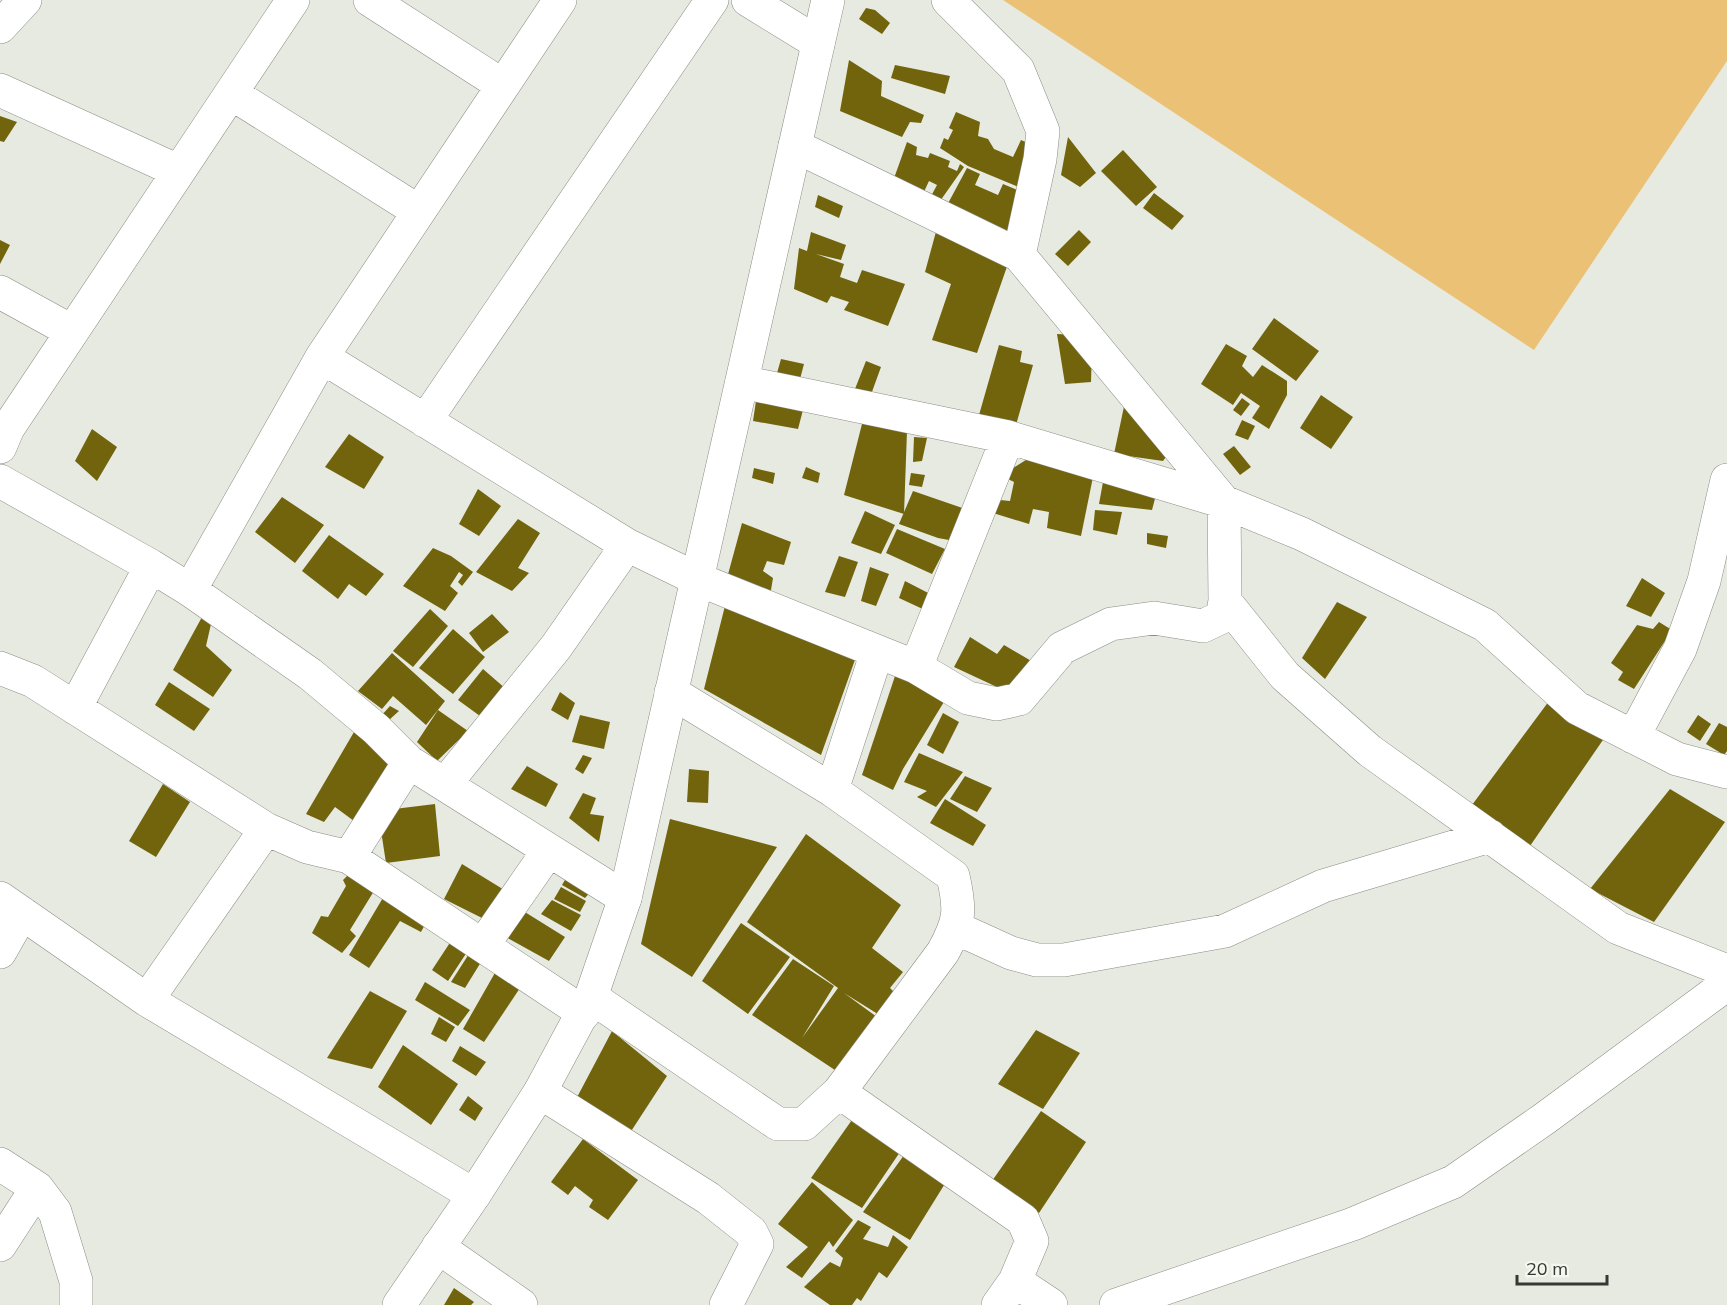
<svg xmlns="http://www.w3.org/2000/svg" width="1727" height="1305" font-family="Mulish,sans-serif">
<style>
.green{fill:#ebc176}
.building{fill:#71640c}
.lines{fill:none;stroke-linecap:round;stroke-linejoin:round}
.minor-casing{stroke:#8b8d85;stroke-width:34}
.major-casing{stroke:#8b8d85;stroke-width:34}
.minor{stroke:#fff;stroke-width:33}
.major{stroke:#fff;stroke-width:33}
</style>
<rect width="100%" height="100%" fill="#e7eae1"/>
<path class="green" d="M1003 0H1727V61L1534 350Z"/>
<path class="building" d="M866 8 875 10 890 23 882 34 859 19Z
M849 60 882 81 881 96 924 115 921 123 910 122 902 137 840 111Z
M895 65 950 76 945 94 891 78Z
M956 112 980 122 978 136 988 139 994 149 1013 157 1021 140 1039 148 1026 190 968 166 940 148 944 138 948 140 953 130 949 128Z
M0 116 17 122 4 142 0 141Z
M1068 137 1096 173 1080 187 1061 175Z
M907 142 917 147 916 155 928 158 930 153 950 161 948 167 957 171 960 164 964 167 938 204 929 200 937 185 929 181 922 196 893 181Z
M1123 150 1157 187 1136 206 1101 171Z
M967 168 980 174 975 185 998 195 1003 184 1025 193 1010 238 945 209Z
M1154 193 1184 216 1172 230 1143 208Z
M818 195 843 206 839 218 815 207Z
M940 217 1011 255 977 353 932 340 951 284 925 272Z
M1079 230 1091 242 1068 266 1055 254Z
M811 232 846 245 841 260 816 254 844 264 840 277 857 283 862 270 905 284 888 326 844 310 849 302 831 296 827 303 794 289 799 248 807 251Z
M0 240 10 245 0 264Z
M1274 318 1319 351 1296 381 1252 349Z
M1057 334 1076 335 1092 347 1091 382 1065 384Z
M1226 344 1247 356 1242 366 1253 377 1262 365 1287 381V395L1269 429 1252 418 1260 406 1241 393 1233 405 1201 384Z
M999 345 1022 351 1020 362 1033 365 1014 432 977 422Z
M781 359 804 364 800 379 777 373Z
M866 361 881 367 869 400 853 394Z
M1321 395 1353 417 1331 449 1300 428Z
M1126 397 1174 446 1163 461 1114 454Z
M1242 398 1250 404 1241 416 1233 410Z
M756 401 803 410 798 429 753 421Z
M863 420 907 431 904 514 844 495Z
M1242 420 1255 426 1248 440 1235 435Z
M92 429 117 447 97 481 75 461Z
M349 434 384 457 364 489 325 467Z
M914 437 927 438 922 461 913 462Z
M1234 446 1251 467 1240 475 1223 454Z
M1029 458 1093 477 1081 536 1047 528 1049 512 1033 509 1029 524 993 513 1000 500 1010 501 1014 482 1008 479 1013 468Z
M806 467 820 473 818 483 802 478Z
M754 468 775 473 773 484 752 478Z
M911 473 925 475 922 487 909 485Z
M1103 482 1157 491 1152 510 1099 504Z
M478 489 501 506 479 536 459 524Z
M913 491 974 512 960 542 938 538 899 524Z
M282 497 324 525 295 563 255 532Z
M1095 510 1122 512 1117 535 1093 530Z
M865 511 895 525 881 554 851 543Z
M518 519 540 533 518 568 529 573 512 591 476 572Z
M742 523 791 542 784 565 767 561 763 571 773 578 770 596 727 578Z
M897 529 945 549 932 574 886 553Z
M1147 533 1168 536 1166 548 1147 544Z
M329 535 384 574 366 596 349 584 338 599 302 571Z
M433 548 451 556 473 572 462 586 458 582 463 575 459 572 450 586 458 593 445 611 403 586Z
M839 556 858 562 845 597 825 592Z
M870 567 889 574 876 606 861 601Z
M1642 578 1665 593 1651 617 1626 606Z
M905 581 934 596 927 611 899 598Z
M727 598 856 657 821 755 704 689Z
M1337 602 1367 617 1325 679 1302 658Z
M430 609 448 626 413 667 393 651Z
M492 614 509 632 483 652 469 633Z
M202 617 211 624 206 646 232 670 213 697 173 670Z
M1659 622 1672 630 1634 689 1618 680 1623 672 1611 663 1637 625 1653 629Z
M453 629 485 657 453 694 419 668Z
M970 637 997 654 1004 645 1033 662 1012 694 954 667Z
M392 653 445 701 426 725 393 696 382 709 358 691Z
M898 667 950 692 903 769 893 790 862 775Z
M483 669 506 689 480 716 458 700Z
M169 682 210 709 194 731 155 705Z
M560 692 575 703 568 720 551 710Z
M1552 697 1605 737 1530 846 1472 805Z
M390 706 399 711 389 720 381 716Z
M438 710 468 731 437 761 417 742Z
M943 713 959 722 943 754 927 745Z
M580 715 610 722 604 749 572 742Z
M1698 715 1711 724 1700 741 1687 732Z
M1719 723 1727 727V751L1724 755 1706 744Z
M354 732 398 766 354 821 335 807 324 822 306 814Z
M919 753 963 772 936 807 917 797 927 791 904 782Z
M583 755 592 758 583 774 575 769Z
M527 766 558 784 546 807 511 789Z
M689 769 709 771 708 803 687 802Z
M965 776 992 788 977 812 950 799Z
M163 784 190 802 156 857 129 841Z
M1670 789 1725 822 1654 922 1590 889Z
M583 793 596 798 590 814 604 816 599 842 569 818Z
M945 799 986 825 973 846 930 823Z
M435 804 440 856 386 863 378 811Z
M670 819 777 847 692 977 641 944Z
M806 834 901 905 872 948 903 972 890 988 896 994 881 1016 844 993 877 1017 844 1076 752 1015 793 959 834 986 802 1038 838 988 747 922Z
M462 864 511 894 490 922 444 899Z
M569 873 593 889 585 898 562 885Z
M348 875 374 891 350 930 356 936 342 953 312 933 321 916 328 917 346 886 343 880Z
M561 887 586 901 580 912 554 899Z
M387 891 429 917 421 932 400 921 369 968 349 955Z
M552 900 581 915 571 931 541 914Z
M520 909 565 937 549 961 504 936Z
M741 923 790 957 748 1014 702 981Z
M455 935 471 946 448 981 432 970Z
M474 946 486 954 465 988 451 982Z
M500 964 526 979 484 1042 463 1029Z
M425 982 470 1010 458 1026 415 1000Z
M370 991 407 1011 372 1069 327 1058Z
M439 1017 455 1027 446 1042 431 1034Z
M1036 1030 1080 1053 1043 1109 998 1084Z
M612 1031 667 1076 626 1139 574 1103Z
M403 1045 458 1084 431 1125 378 1087Z
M460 1046 486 1062 476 1076 452 1061Z
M468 1096 483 1108 475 1121 459 1110Z
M1041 1111 1086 1142 1039 1213 992 1181Z
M854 1117 900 1152 862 1208 811 1178Z
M583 1139 638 1180 608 1220 589 1207 593 1200 575 1186 568 1195 551 1182Z
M907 1151 946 1182 910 1240 863 1212Z
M812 1182 853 1220 833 1247 829 1241 802 1278 786 1267 808 1247 778 1224Z
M858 1220 871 1227 863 1239 888 1247 893 1235 908 1247 887 1278 879 1272 861 1301 857 1298 852 1305H830L804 1287 830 1262 840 1267 843 1258 835 1251Z
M454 1288 474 1302 471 1305H444Z"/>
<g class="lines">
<defs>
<path id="minor" d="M370 0 502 85
M748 0 818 43
M948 0 1018 70 1043 131 1040 159 1019 255
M0 27 25 0
M0 90 178 171
M231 93 418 211
M0 292 71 331
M322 357 627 545 697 579 916 667 968 698 997 704 1019 699 1062 648 1111 624 1154 618 1203 626 1222 617 1225 601 1224 502 1019 255 795 146
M742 382 1008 437 1224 502 1302 534 1485 625 1577 708 1677 759 1727 772
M425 421 712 0
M0 447 8 428 293 0
M0 481 151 566 190 590 310 674 376 729 409 762 625 898
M190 590 322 357 560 0
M1225 601 1285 676 1370 751 1618 928 1727 971
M916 667 1008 437
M0 668 33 681 266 829
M75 708 151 566
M1633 737 1680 649 1704 581 1727 480
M445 784 556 647 627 545
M832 790 877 652
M349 857 409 762
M0 898 147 1000 474 1195
M956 928 1011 953 1037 960H1064L1225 931 1323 886 1490 836
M483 945 549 850
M0 952 22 913
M591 997 778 1124H804L839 1092 943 952C960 921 961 911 953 876L832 790 671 692
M147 1000 266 829 307 847 349 857 584 1013
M540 1092 708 1198 751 1232 757 1244 726 1305
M839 1092 1023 1220 1032 1241 1015 1281 998 1305
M0 1164 37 1188 55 1212 76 1281V1305
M0 1245 37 1188
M438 1247 521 1305
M1015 1281 1051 1305
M1116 1305 1353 1224 1453 1182 1544 1119 1727 984"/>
<path id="major" d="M399 1305 474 1195 540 1092 591 997 625 898 828 0"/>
</defs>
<use href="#minor" class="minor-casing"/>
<use href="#major" class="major-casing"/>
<use href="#minor" class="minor"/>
<use href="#major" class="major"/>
</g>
<path d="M1517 1275v9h90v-9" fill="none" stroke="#373835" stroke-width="3"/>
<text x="1526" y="1275" font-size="18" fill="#373835" stroke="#f4f7ee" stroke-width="4.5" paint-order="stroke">20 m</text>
</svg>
